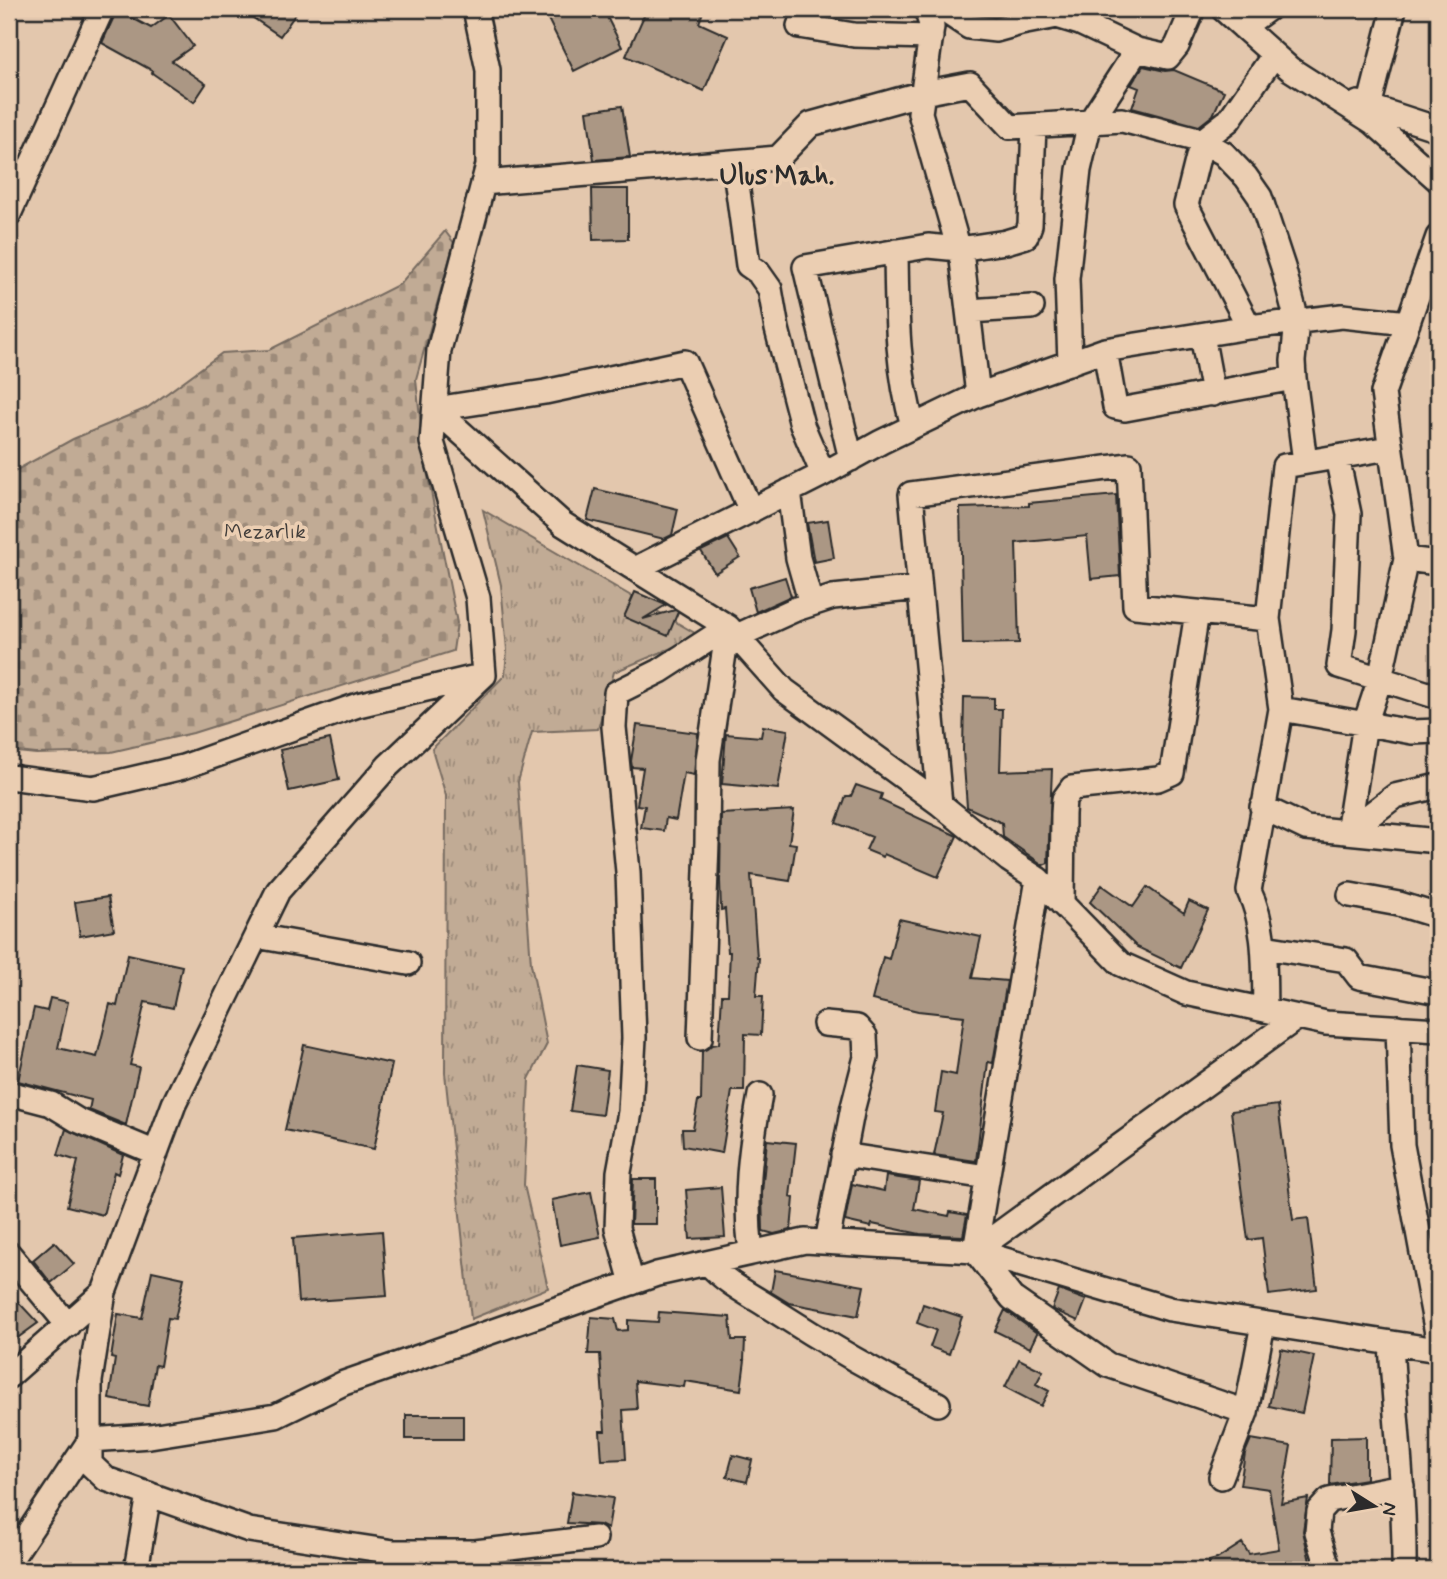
<svg xmlns="http://www.w3.org/2000/svg" width="1447" height="1579" font-family="Mynerve,sans-serif">
<style>
.cemetery{fill:url(#cemetery-stones);stroke:#766b60;stroke-width:2}
.park{fill:url(#park-tufts);stroke:#766b60;stroke-width:2}
.building{fill:#ab9784;stroke:#2b2b2b;stroke-width:2}
.lines{fill:none;stroke-linecap:round;stroke-linejoin:round}
.minor-casing{stroke:#2b2b2b;stroke-width:28}
.minor{stroke:#ebceb2;stroke-width:23}
.labels{text-anchor:middle;dominant-baseline:central;stroke-width:7;stroke-linejoin:round;paint-order:stroke}
.park-label{font-size:21px;fill:#423e3b;stroke:#ebceb2}
.district-label{font-size:28px;font-weight:bold;fill:#2b2b2b;stroke:#ebceb2}
</style>
<defs>
<pattern id="cemetery-stones" width="16" height="16" patternUnits="userSpaceOnUse" patternTransform="scale(1.75)"><rect width="16" height="16" fill="#c1ab95"/><path d="M2 7V4a2 2 0 0 1 4 0v3zM10 15v-3a2 2 0 0 1 4 0v3z" fill="#9d8b7a"/></pattern>
<pattern id="park-tufts" width="24" height="20" patternUnits="userSpaceOnUse" patternTransform="scale(1.75)"><rect width="24" height="20" fill="#c1ab95"/><path d="M3 7l-1-3M5 7V3M7 7l1-3M15 17l-1-3M17 17v-4M19 17l1-3" fill="none" stroke="#9d8b7a"/></pattern>
</defs>
<rect width="100%" height="100%" fill="#e3c7ad"/>
<filter id="ink" filterUnits="userSpaceOnUse"><feTurbulence type="fractalNoise" baseFrequency=".0143" numOctaves="2"/><feDisplacementMap in="SourceGraphic" scale="14" xChannelSelector="R" yChannelSelector="G"/><feConvolveMatrix kernelMatrix="1 2 1 2 8 2 1 2 1" color-interpolation-filters="sRGB"/></filter>
<g filter="url(#ink)">
<path class="cemetery" d="M445 231 454 243 416 379 424 456 457 623 453 651 193 733 111 752 36 754 9 751V474L73 439 147 408 222 353 269 350 400 284Z"/>
<path class="park" d="M483 510 700 636 614 672 598 729 532 732 518 782 531 964 547 1044 529 1079 524 1185 548 1288 471 1319 445 1073 446 796 432 749 505 675 507 650 501 585Z"/>
<path class="building" d="M240 9H299L280 36Z
M543 9H603L622 47 574 71Z
M647 9H704L699 23 728 36 704 91 626 56Z
M117 10 151 28 169 15 193 46 172 61 206 84 194 102 152 73 153 71 102 43Z
M1143 66 1165 71 1174 70 1224 91 1213 115 1199 126 1132 108 1139 88 1131 85Z
M622 106 630 157 594 160 587 111Z
M592 189H628V239L593 240Z
M595 489 678 509 672 535 664 539 587 520Z
M1116 495 1120 576 1091 579 1087 536 1016 543 1019 643 963 644 960 508 1029 506V503Z
M828 520 834 558 814 562 807 523Z
M728 538 740 557 715 573 701 551Z
M785 577 791 596 756 612 749 588Z
M635 592 666 605 643 619 675 610 678 612 668 636 624 617Z
M964 697 994 698V709H1002L1000 771 1052 769 1048 863 1043 865 1003 837 1002 823 967 807 963 751Z
M637 725 698 733 694 775 684 773 676 820 666 818 664 831 641 828 645 806 637 805 643 768 632 767 631 761Z
M763 726 788 730 778 789 722 784 726 734 761 737Z
M330 739 339 780 289 791 280 750Z
M856 785 882 794 880 800 957 836 938 877 884 854 883 857 866 850 872 837 836 823 846 796H851Z
M794 810 789 843 796 844 790 881 751 875 757 958H759L756 996H763L761 1035 745 1034 744 1091H732L722 1153 683 1146 682 1129H693L698 1101H701L702 1051 712 1045 719 1044 722 995H728L730 952H728L725 909 721 910 720 881 721 814Z
M1102 885 1133 907 1147 887 1184 913 1189 901 1208 910 1181 968 1137 947 1090 902Z
M108 897 114 930 80 936 75 902Z
M899 919 981 937 972 978 1007 981 993 1063 988 1062 976 1161 934 1155 943 1113 935 1112 941 1072 956 1075 964 1016 918 1011 872 1000 883 957 889 959Z
M128 954 182 966 173 1008 145 1002 130 1065 139 1067 126 1125 89 1110 91 1100 18 1081 34 1008 47 1011 50 998 68 1002 58 1048 97 1057 110 1004 117 1006Z
M304 1045 392 1064 374 1149 285 1130Z
M577 1065 608 1070 602 1115 570 1111Z
M1278 1105 1293 1220 1308 1218 1317 1289 1269 1295 1262 1238 1248 1240 1231 1111Z
M66 1129 123 1155 118 1174 114 1172 103 1215 67 1206 78 1161 58 1155Z
M767 1140 796 1143 790 1197 794 1198 791 1230 774 1234 763 1231 762 1193Z
M886 1176 919 1181 914 1209 949 1216 950 1212 967 1215 963 1236 920 1234 872 1224 871 1227 845 1221 852 1184 884 1191Z
M633 1179H656V1224H631Z
M721 1187 725 1237 690 1239 686 1190Z
M591 1192 600 1237 560 1245 552 1200Z
M382 1231 387 1296 298 1302 293 1238Z
M54 1242 74 1264 51 1283 33 1260Z
M775 1270 864 1286 858 1316 789 1303 771 1292Z
M152 1271 184 1278 175 1319 168 1318 160 1366 155 1365 148 1406 109 1399 115 1359 111 1358 118 1314 142 1318Z
M1059 1290 1086 1300 1078 1321 1052 1309Z
M9 1292 38 1323 16 1339 9 1330Z
M923 1304 962 1317 949 1354 930 1347 936 1330 917 1323Z
M1005 1310 1037 1333 1030 1348 995 1331Z
M659 1312 730 1317 732 1340H745L744 1360H745L741 1390 685 1381 684 1387 635 1381 637 1409 623 1410 626 1459 602 1460 600 1431H605L600 1354H588L591 1317 615 1319 618 1331 628 1330V1320L658 1322Z
M1281 1349 1314 1356 1302 1413 1269 1406Z
M1019 1359 1043 1371 1036 1384 1049 1391 1041 1406 1005 1387Z
M406 1415H463V1439H406Z
M1366 1437V1479L1330 1485 1331 1438Z
M1251 1439 1291 1446 1281 1503 1308 1498 1303 1531 1312 1570H1209V1561L1217 1559 1242 1543 1249 1554 1279 1549 1269 1489 1240 1485 1245 1453Z
M733 1455 752 1460 747 1482 727 1477Z
M572 1492 613 1498 608 1529 600 1525 567 1523Z"/>
<g class="lines">
<defs>
<path id="minor" d="M926 9 932 27 920 113 962 260 978 395
M1223 9 1290 69 1373 122 1438 180
M948 13 969 27 996 30 1021 23 1057 16 1080 23 1137 50 1168 57 1177 46 1193 9
M799 26 854 35 931 37
M1243 27 1268 9
M1358 103 1438 129
M1369 107 1394 9
M734 162 748 265 758 272 770 289 777 329 802 425 823 474
M483 183 778 158 811 124 923 93 970 84 1010 127 1122 120 1202 141 1223 153 1246 177 1260 197 1283 267 1297 321 1293 361 1294 378 1305 462
M9 214 102 9
M896 251C897 313 896 366 913 426
M968 311 1032 307
M1249 327 1186 205 1202 141 1229 120 1274 55
M1202 335 1213 394
M1105 350 1115 407 1125 409 1294 378
M1070 363 1067 279 1079 170 1090 122 1137 50
M435 409 563 524 728 627 784 690 940 804 1009 860 1038 879 1121 964 1186 993 1326 1023 1438 1030
M435 409 545 392 685 362 751 511
M1337 457 1349 514 1344 630 1339 666 1438 697
M851 459 805 267 928 246 959 249 1006 242 1026 236 1030 225 1034 126
M789 491 798 558 811 604
M1406 559 1438 563
M635 569 823 474 881 442 978 395 1105 350 1249 327 1342 316 1408 323
M737 636 796 609 833 597 919 588
M1281 709 1412 732 1438 731
M9 777 93 788 183 767 358 705 481 676
M940 804 911 494 1129 465 1135 606 1268 619
M1262 807 1306 828 1438 841
M1348 832 1365 724 1380 679 1406 559 1383 393 1438 237
M1348 832 1395 796 1438 786
M1038 879 975 1251 1012 1298 1108 1365 1246 1412
M1350 895 1399 904 1438 916
M1062 904 1063 814 1064 799 1072 788 1158 779 1172 773 1197 612
M256 936 408 963
M1264 947 1346 960 1359 977 1438 992
M1265 1010C1264 968 1267 929 1249 891L1281 709 1268 619 1284 466 1389 448
M825 1024 857 1027 865 1036 866 1057 853 1107 827 1242
M1398 1027 1402 1145 1438 1339
M700 1038 707 842 708 760 728 627
M9 1093 51 1104 77 1120 156 1153
M843 1155 987 1177
M975 1251 1170 1309 1438 1350
M751 1253C744 1197 750 1150 760 1095
M9 1254 68 1325
M708 1263C725 1282 747 1293 769 1307 823 1342 880 1375 938 1404
M632 1283 617 1228 619 1172 630 1112 634 1038 628 872 614 727 616 693 660 671 728 627
M104 1292 90 1381V1464L106 1479 249 1530 394 1552H475L595 1538
M1391 1343C1395 1419 1405 1494 1404 1570
M9 1376 104 1292 174 1104 278 891 388 766 484 675 478 598 432 442 439 350 488 165V70L475 9
M1221 1477 1246 1412 1263 1324
M9 1562 90 1440 150 1436 276 1416 344 1383 657 1274 805 1241 975 1251 1298 1017
M136 1570 149 1494
M1329 1570 1317 1532 1319 1511 1329 1500 1402 1486"/>
</defs>
<use href="#minor" class="minor-casing"/>
<use href="#minor" class="minor"/>
</g>
</g>
<g class="labels">
<g class="park-label">
<text x="265" y="532">Mezarlık</text>
</g>
<g class="district-label">
<text x="777" y="176">Ulus Mah.</text>
</g>
</g>
<rect width="1447" height="1579" fill="none" stroke="#ebceb2" stroke-width="35"/>
<rect x="18" y="18" width="1412" height="1544" fill="none" stroke="#2b2b2b" stroke-width="2.5" filter="url(#ink)"/>
<g transform="translate(1374 1506) rotate(101)" stroke="#ebceb2" stroke-width="5" paint-order="stroke">
<path d="M0-5L12 26L0 18L-12 26Z" fill="#2b2b2b"/>
<text y="-10" font-size="19" font-weight="bold" text-anchor="middle" fill="#2b2b2b">N</text>
</g>
</svg>
